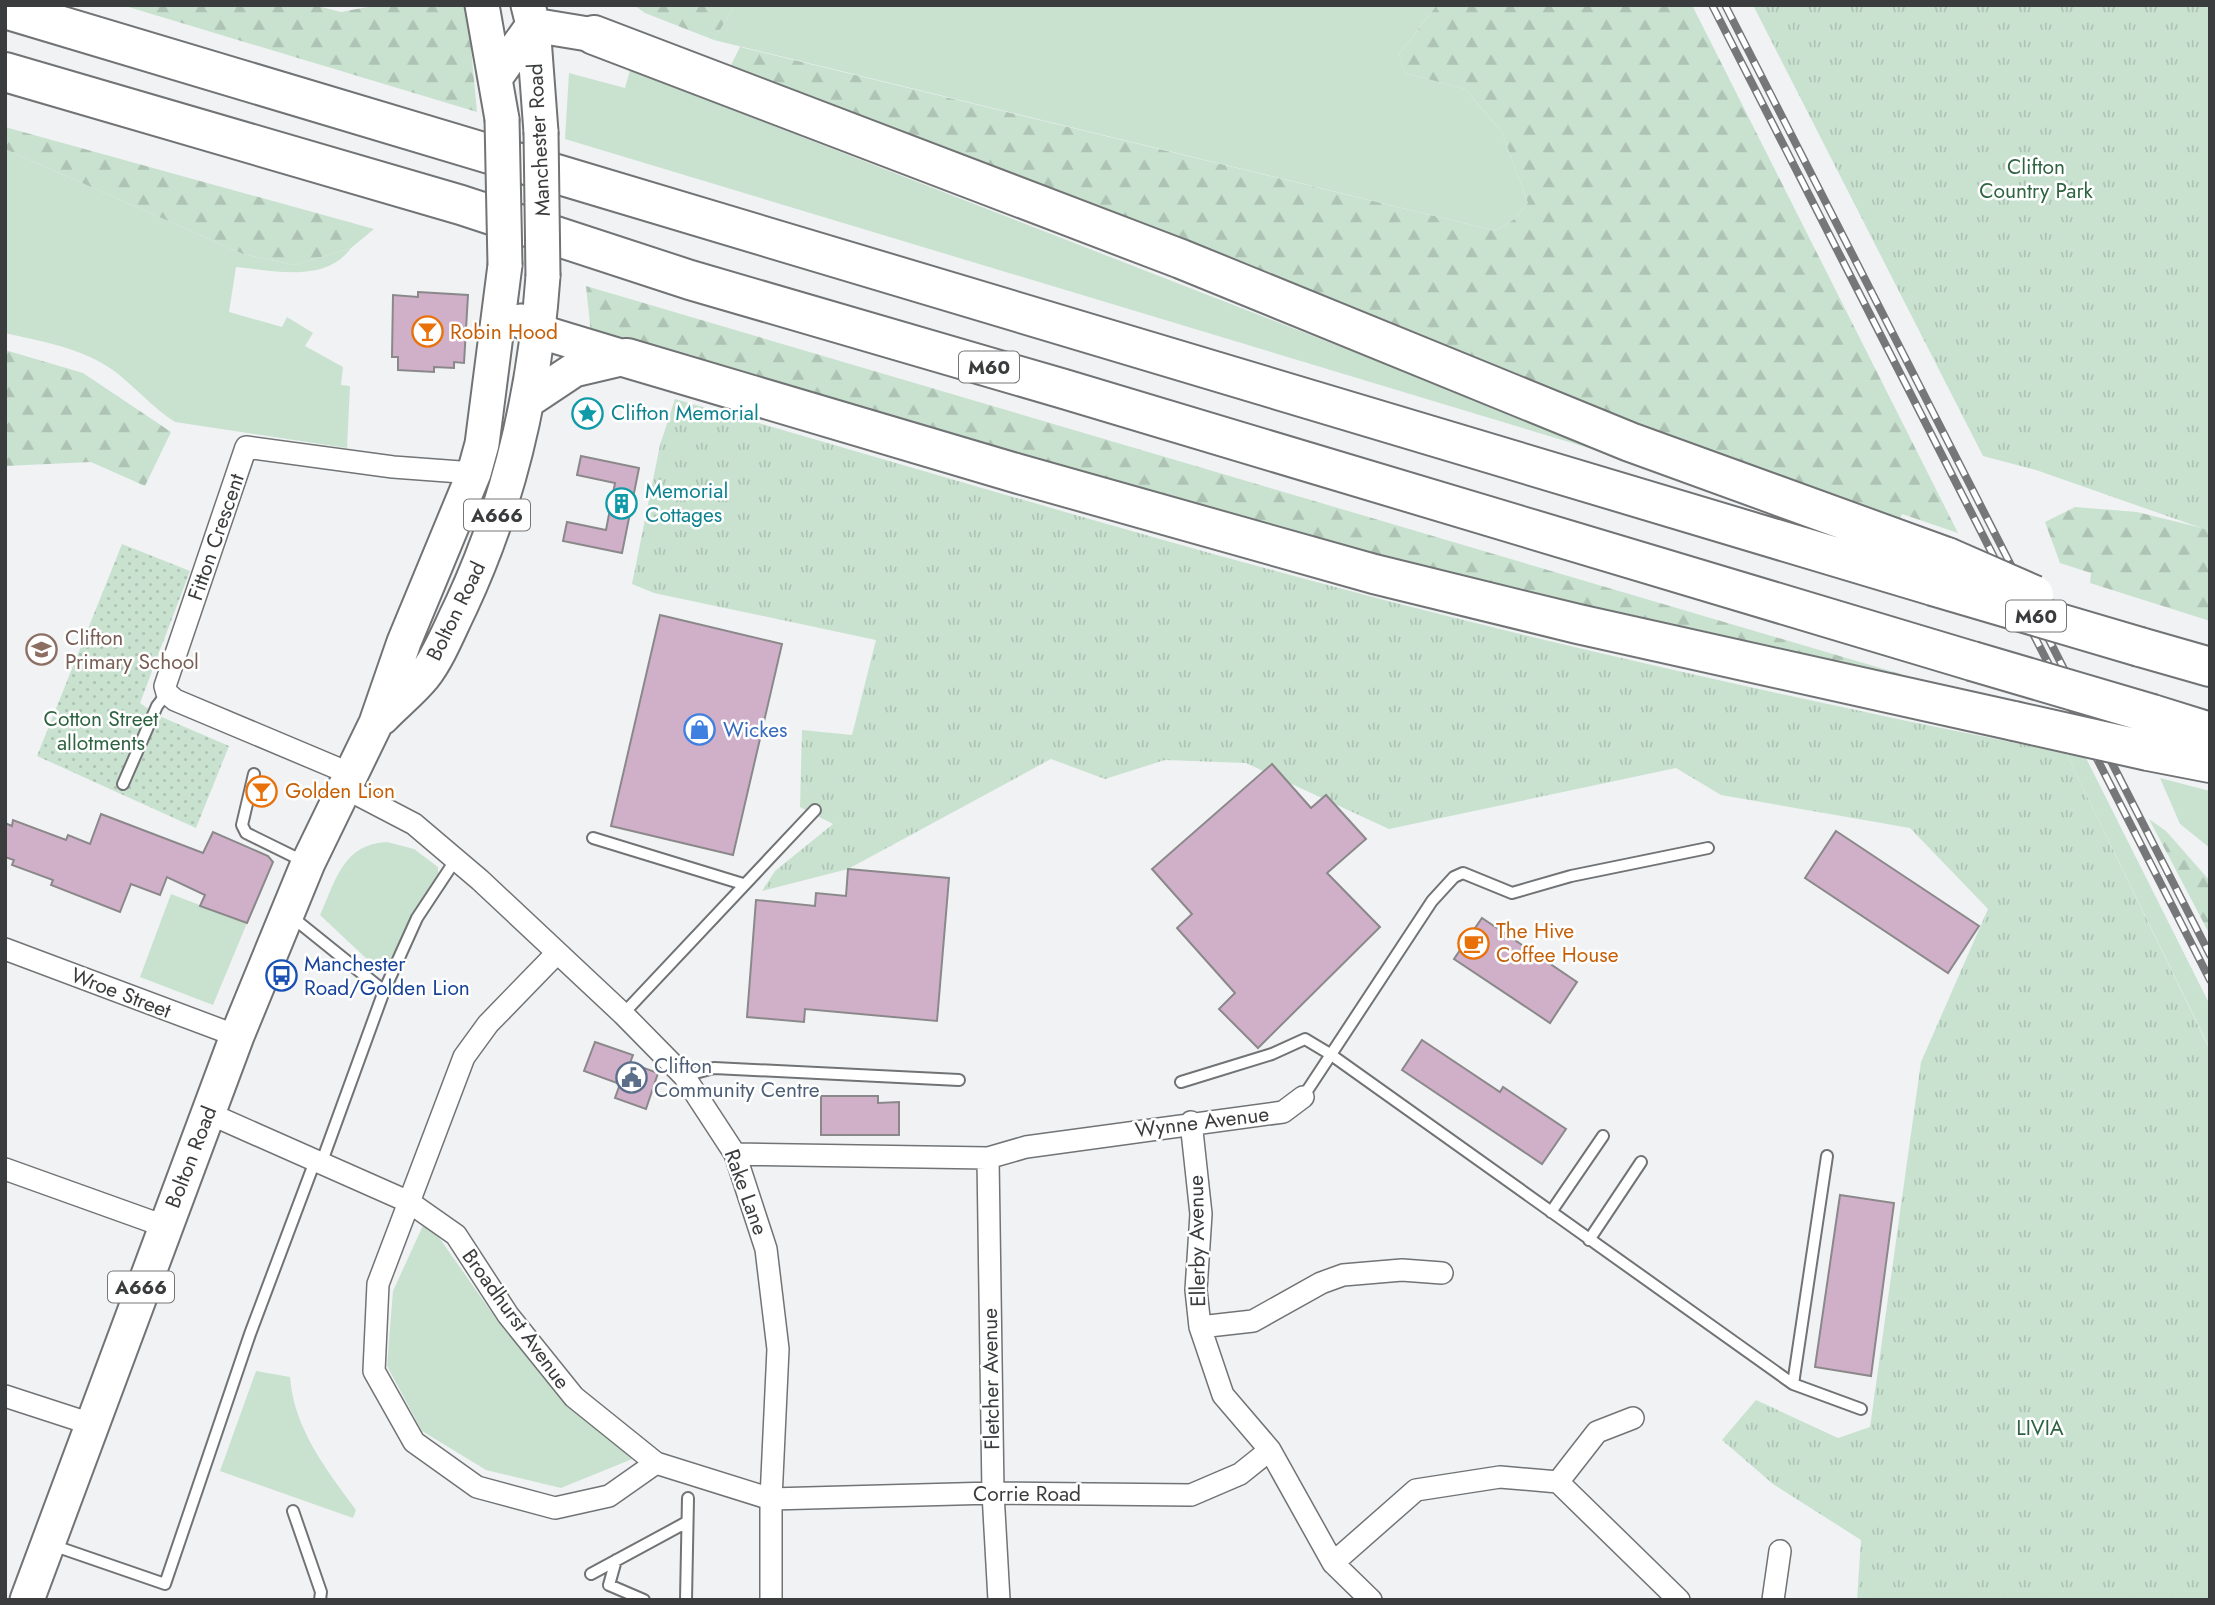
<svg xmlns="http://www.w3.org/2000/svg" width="2215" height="1605" font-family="Jost,sans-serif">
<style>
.grass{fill:#c9e2d0}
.forest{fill:url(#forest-firs)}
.park{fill:url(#park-tufts)}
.garden{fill:url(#garden-dots)}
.building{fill:#d0b0c9;stroke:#8b888a;stroke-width:2}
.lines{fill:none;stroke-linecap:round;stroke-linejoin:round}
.lane-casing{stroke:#717375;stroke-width:14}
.street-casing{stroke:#717375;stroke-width:24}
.primary-casing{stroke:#717375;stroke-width:37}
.highway-casing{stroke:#717375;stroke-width:42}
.lane{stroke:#fff;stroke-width:10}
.street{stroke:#fff;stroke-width:21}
.primary{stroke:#fff;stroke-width:33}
.highway{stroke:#fff;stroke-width:38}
.rail-casing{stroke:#767779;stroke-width:8}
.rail{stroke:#fff;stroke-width:5;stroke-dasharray:16;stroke-linecap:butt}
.primary-bridge-casing{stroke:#717375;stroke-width:37;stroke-linecap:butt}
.highway-bridge-casing{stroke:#717375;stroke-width:42;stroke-linecap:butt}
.primary-bridge{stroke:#fff;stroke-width:33}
.highway-bridge{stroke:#fff;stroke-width:38}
.labels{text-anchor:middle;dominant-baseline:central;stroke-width:5;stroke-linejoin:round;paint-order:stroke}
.shield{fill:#fff;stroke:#767677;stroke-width:2}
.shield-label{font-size:19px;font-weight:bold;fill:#3b3c3d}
.street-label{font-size:21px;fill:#3b3c3d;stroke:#fff}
.park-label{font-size:21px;fill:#2e6341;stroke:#fff}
.food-label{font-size:21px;fill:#c56008;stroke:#fff;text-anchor:start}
.culture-label{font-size:21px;fill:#0d838f;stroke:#fff;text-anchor:start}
.education-label{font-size:21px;fill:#785e54;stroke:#fff;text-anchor:start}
.shop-label{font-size:21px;fill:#366cbe;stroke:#fff;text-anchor:start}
.transit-label{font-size:21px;fill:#164399;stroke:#fff;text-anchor:start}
.service-label{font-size:21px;fill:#4e5e75;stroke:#fff;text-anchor:start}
</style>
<defs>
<pattern id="forest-firs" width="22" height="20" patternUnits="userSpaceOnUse" patternTransform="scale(1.75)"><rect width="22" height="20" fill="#c9e2d0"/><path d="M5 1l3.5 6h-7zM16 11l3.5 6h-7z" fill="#aec3b4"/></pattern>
<pattern id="park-tufts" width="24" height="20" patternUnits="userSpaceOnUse" patternTransform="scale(1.75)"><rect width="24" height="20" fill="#c9e2d0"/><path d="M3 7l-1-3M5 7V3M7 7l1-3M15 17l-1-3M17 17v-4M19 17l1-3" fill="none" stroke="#aec3b4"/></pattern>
<pattern id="garden-dots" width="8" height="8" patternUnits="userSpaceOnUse" patternTransform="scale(1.75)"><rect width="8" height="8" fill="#c9e2d0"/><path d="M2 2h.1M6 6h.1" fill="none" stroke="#aec3b4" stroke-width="1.8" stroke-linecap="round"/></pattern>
</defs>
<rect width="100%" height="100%" fill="#f0f2f4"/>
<path class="grass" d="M735 5H1437L1399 54 1405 73 1465 89 1502 132 1528 203 1513 220 1496 231 714 40Z
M630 70 1642 464 565 139 569 73 625 88Z
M5 149 243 254 294 265 351 248C325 284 273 270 236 267L229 312 282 327 287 317 313 333 305 346 343 367 341 385 350 386 347 448 175 422C153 408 137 389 117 373 84 348 44 342 5 333Z
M2066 753 2086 758 2210 1005V1049Z
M2160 778 2210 791V848L2180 824Z
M387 842 414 849 438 867V874L391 963 383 969 369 961 320 915C336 880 343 844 387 842Z
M171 894 247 923 213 1005 140 977Z
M426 1219 497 1320 568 1401 637 1457 561 1488 486 1470 422 1431 387 1366 393 1291Z
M256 1371 290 1377C294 1429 326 1469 356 1510L353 1518 220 1471Z"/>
<path class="forest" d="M122 5H314L341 12 378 5H467L477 112Z
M634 5H735L714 40 645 13Z
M1437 5H1692L1958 533 1902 514 1900 520 1649 429 730 67 740 47 1496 231 1513 220 1528 203 1502 132 1465 89 1405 73 1399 54Z
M5 127 374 229 351 248 294 265 243 254 5 149Z
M586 286 1958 691 1956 698 1268 530 591 334Z
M5 350 83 373 171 432 145 486 91 462 5 466Z
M2075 507 2137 512 2210 530V621L2090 583 2091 573 2060 563 2045 522Z
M2149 819 2166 831 2210 881V935Z"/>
<path class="park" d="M1753 5H2210V531L2036 470 1983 456Z
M675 399C955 479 1234 565 1516 633 1699 677 1882 717 2066 753L2210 1050V1600H1857L1861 1540 1773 1484 1722 1440 1756 1400 1838 1438 1870 1427 1921 1062 1988 909 1910 828 1721 795 1676 768 1389 829 1246 763 1165 760 1105 779 1051 759 848 869 762 891 775 871 833 824 800 807 802 730 852 735 876 640 654 593 632 584 660 445Z"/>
<path class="garden" d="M122 544 190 571 140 703 157 715 229 746 196 828 37 756Z"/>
<path class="building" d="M418 292 468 295 464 363 454 362V368L434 367V372L398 370V357H392L393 295 418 297Z
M581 456 639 468 622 553 563 541 567 522 606 530 615 483 577 475Z
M660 615 782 644 733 855 611 826Z
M1272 764 1311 808 1326 795 1366 839 1327 873 1380 927 1258 1048 1219 1009 1235 993 1177 928 1192 914 1152 869Z
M101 814 203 853 213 832 268 856 273 862 247 923 200 906 205 895 167 877 160 895 131 884 120 912 51 885 53 880 12 865 14 860 5 857V823L12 826 13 820 66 840 68 835 90 844Z
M1836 831 1979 926 1948 973 1805 878Z
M848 869 949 878 937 1021 805 1009 804 1022 747 1017 756 900 815 906 816 893 846 896Z
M1482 918 1577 982 1550 1023 1454 959Z
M1422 1040 1500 1092 1503 1087 1566 1129 1542 1164 1402 1070Z
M595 1042 633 1055 630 1063 658 1073 646 1109 615 1098 620 1084 584 1071Z
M821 1096H878V1103L899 1102V1135H821Z
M1840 1195 1894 1203 1871 1376 1815 1367Z"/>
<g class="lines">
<defs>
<path id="lane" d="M254 774 242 825 246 833 305 862
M123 784 157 706 167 693
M593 838 743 884
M292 917 384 991 321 1164
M384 991 417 918 456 859
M623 1014 815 810
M684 1076 714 1068 959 1080
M1181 1082 1272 1054 1305 1039 1330 1054 1793 1384 1861 1409
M1303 1097 1432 901 1454 877 1463 873 1512 893 1571 876 1708 848
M1551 1212 1603 1136
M1589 1240 1641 1162
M1793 1384 1827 1156
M293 1511 321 1592 320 1600
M52 1545 165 1584 250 1334 315 1161
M616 1560 609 1585 644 1600
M591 1574 687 1522
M686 1600 688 1498"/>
<path id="street" d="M351 774 175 700 167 693 165 686 246 447 393 467 474 473
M345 788 414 824 480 880 623 1014 684 1076 735 1154 766 1249 778 1349 771 1499V1600
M5 949 237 1036
M557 953 488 1024 464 1057 378 1284 374 1371 414 1442 477 1487 555 1508 609 1496 656 1463
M208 1113 409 1202 456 1235 508 1315 574 1397 656 1463 771 1499 993 1493 1191 1495 1240 1474 1270 1450
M1191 1122 1201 1214 1196 1290 1200 1327 1223 1395 1270 1450 1333 1563 1371 1600
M735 1154 988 1158 1026 1147 1283 1112 1303 1097
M988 1158 993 1493 999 1600
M5 1169 164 1226
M1200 1327 1253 1321 1321 1283 1343 1275 1402 1270 1442 1273
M5 1396 91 1424
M1558 1482 1597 1432 1633 1418
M1333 1563 1416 1490 1500 1477 1558 1482 1679 1600
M1773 1600 1780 1551"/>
<path id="primary" d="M482 5 502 119
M528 5 533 25 541 132
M496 77 533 25 594 35
M521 321 551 335 627 358
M529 400 574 370 625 358
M382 718C395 704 412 691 424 676 439 657 450 628 461 606 510 501 535 391 543 276
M27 1600 237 1036 308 863 376 723 404 642 474 473 482 444 505 265"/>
<path id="highway" d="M5 9 1933 586
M594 35 1181 259 1630 442 1947 557
M5 72 461 205 690 280 1064 389 1972 661
M627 358 1019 474 1374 574 1578 624 2014 721
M2140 647 2210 667
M2152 714 2210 732
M2148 751 2210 763"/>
</defs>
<use href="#lane" class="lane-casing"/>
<use href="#street" class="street-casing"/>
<use href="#primary" class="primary-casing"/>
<use href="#highway" class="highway-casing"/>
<use href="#lane" class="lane"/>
<use href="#street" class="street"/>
<use href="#primary" class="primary"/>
<use href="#highway" class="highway"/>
<defs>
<path id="rail" d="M1712 5 2210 980
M1725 5 2210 955"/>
</defs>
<use href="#rail" class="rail-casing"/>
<use href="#rail" class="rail"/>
<defs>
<path id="primary-bridge" d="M502 119 505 265
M541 132 543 276"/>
<path id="highway-bridge" d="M1947 557 2034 595
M1933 586 2140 647
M1972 661 2152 714
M2014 721 2148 751"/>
</defs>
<use href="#primary-bridge" class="primary-bridge-casing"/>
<use href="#highway-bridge" class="highway-bridge-casing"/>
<use href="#primary-bridge" class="primary-bridge"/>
<use href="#highway-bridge" class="highway-bridge"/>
</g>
<defs>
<symbol id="bar-ring" viewBox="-11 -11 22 22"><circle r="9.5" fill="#fff" stroke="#e8710a" stroke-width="1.5"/><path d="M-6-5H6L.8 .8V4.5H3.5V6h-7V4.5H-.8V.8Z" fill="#e8710a"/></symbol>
<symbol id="sight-ring" viewBox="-11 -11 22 22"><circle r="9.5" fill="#fff" stroke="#0f9aa8" stroke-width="1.5"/><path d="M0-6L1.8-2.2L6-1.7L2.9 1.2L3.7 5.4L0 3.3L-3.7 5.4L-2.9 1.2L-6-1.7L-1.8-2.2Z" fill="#0f9aa8"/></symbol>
<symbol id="building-ring" viewBox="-11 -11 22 22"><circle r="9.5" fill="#fff" stroke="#0f9aa8" stroke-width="1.5"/><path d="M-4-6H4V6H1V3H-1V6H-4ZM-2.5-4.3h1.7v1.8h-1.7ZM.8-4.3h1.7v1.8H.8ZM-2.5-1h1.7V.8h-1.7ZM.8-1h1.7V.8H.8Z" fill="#0f9aa8"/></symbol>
<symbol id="school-ring" viewBox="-11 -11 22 22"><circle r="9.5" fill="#fff" stroke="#8d6e63" stroke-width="1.5"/><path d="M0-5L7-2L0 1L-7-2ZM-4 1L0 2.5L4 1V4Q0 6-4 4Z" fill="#8d6e63"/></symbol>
<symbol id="shop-ring" viewBox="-11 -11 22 22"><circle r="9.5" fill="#fff" stroke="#3f7fe0" stroke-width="1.5"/><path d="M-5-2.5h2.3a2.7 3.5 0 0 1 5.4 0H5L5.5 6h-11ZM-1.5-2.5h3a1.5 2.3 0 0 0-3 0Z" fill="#3f7fe0"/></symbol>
<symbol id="cafe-ring" viewBox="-11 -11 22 22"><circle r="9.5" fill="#fff" stroke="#e8710a" stroke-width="1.5"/><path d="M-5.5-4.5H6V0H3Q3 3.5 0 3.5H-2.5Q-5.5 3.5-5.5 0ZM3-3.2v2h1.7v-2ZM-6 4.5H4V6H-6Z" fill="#e8710a"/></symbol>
<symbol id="bus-ring" viewBox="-11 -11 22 22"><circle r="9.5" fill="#fff" stroke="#1a4fb4" stroke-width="1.5"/><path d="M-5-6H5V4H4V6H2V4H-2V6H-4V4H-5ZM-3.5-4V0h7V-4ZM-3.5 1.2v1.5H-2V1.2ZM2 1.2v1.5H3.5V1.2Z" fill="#1a4fb4"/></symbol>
<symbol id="civic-ring" viewBox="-11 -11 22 22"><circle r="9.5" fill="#fff" stroke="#5c6f8a" stroke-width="1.5"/><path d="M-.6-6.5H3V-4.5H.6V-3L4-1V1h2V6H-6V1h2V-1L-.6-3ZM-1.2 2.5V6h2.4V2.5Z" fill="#5c6f8a"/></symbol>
</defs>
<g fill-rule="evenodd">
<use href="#bar-ring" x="410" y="314" width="35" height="35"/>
<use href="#sight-ring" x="570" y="396" width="35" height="35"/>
<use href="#building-ring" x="604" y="486" width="35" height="35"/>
<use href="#school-ring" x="24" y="632" width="35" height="35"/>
<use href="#shop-ring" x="682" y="712" width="35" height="35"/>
<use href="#bar-ring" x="244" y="774" width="35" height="35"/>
<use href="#cafe-ring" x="1456" y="926" width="35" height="35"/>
<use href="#bus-ring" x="264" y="958" width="35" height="35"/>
<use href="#civic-ring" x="614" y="1060" width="35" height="35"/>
</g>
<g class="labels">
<g class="shield">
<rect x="959" y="351.5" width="60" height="31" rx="5"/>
<rect x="464" y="499.5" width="66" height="31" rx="5"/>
<rect x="2006" y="600.5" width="60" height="31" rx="5"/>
<rect x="108" y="1271.5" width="66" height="31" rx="5"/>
</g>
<g class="shield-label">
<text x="989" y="367">M60</text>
<text x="497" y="515">A666</text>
<text x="2036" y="616">M60</text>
<text x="141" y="1287">A666</text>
</g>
<g class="street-label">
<text transform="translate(539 140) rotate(-93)">Manchester Road</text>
<text transform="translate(216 537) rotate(-71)">Fitton Crescent</text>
<text transform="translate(456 611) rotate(-64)">Bolton Road</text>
<text transform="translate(121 993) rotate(21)">Wroe Street</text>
<text transform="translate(1202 1122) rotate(-7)">Wynne Avenue</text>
<text transform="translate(191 1157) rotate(-69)">Bolton Road</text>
<text transform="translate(746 1192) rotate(70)">Rake Lane</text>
<text transform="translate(1197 1241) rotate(-91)">Ellerby Avenue</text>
<text transform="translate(516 1319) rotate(54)">Broadhurst Avenue</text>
<text transform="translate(991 1379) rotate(-91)">Fletcher Avenue</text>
<text x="1027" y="1494">Corrie Road</text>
</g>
<g class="park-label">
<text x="2036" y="167">Clifton<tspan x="2036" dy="24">Country Park</tspan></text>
<text x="101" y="719">Cotton Street<tspan x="101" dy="24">allotments</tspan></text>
<text x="2040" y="1428">LIVIA</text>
</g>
<g class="food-label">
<text x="450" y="332">Robin Hood</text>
<text x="285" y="791">Golden Lion</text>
<text x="1496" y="931">The Hive<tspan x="1496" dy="24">Coffee House</tspan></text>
</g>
<g class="culture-label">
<text x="611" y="413">Clifton Memorial</text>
<text x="645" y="491">Memorial<tspan x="645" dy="24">Cottages</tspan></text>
</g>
<g class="education-label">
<text x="65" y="638">Clifton<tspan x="65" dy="24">Primary School</tspan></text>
</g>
<g class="shop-label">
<text x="723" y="730">Wickes</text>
</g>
<g class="transit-label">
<text x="304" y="964">Manchester<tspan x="304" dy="24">Road/Golden Lion</tspan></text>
</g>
<g class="service-label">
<text x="654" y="1066">Clifton<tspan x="654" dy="24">Community Centre</tspan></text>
</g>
</g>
<rect width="2215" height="1605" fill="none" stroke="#3b3c3d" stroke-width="14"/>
</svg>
